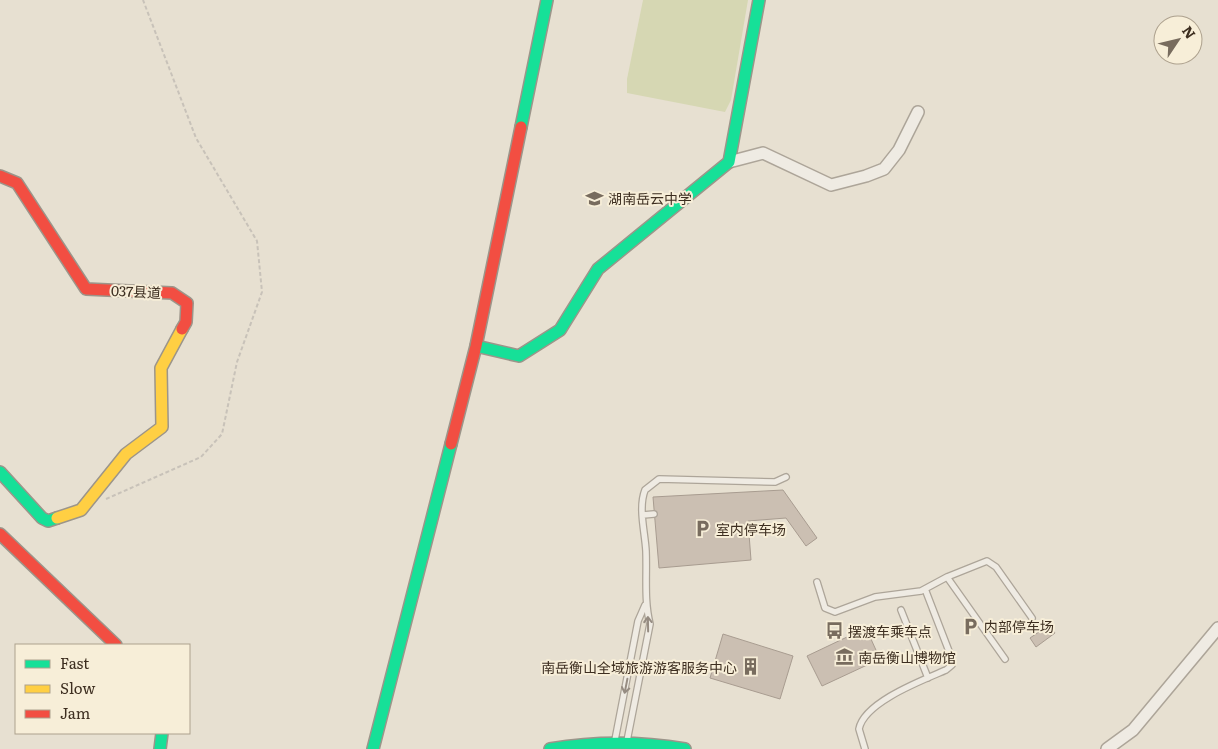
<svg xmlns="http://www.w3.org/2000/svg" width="1218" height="749" font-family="Literata,'Noto Sans SC',serif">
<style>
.green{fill:#d6d7b3}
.building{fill:#cbbfb2;stroke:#a89c90}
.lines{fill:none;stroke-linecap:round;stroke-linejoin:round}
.lane-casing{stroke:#ada599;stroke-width:8}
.street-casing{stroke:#ada599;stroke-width:14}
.fast-casing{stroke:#9c958a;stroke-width:14}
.slow-casing{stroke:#9c958a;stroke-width:14}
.jam-casing{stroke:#9c958a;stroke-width:14}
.path{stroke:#c8c2b9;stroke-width:2;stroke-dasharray:4 2.5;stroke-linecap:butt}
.lane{stroke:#efebe3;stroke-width:5.5}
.street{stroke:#efebe3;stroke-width:11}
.fast{stroke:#16e098;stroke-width:11}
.slow{stroke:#ffcf43;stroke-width:11}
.jam{stroke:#f24e42;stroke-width:11}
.oneway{stroke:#968c82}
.labels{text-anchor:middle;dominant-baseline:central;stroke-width:4;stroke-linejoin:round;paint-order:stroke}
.poi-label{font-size:14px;fill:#3d2e20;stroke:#f7eed8;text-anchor:start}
.street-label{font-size:14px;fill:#3d2e20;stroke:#f7eed8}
</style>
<rect width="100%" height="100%" fill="#e7e0d1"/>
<path class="green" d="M643 0H748L731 100 725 112 627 93V79Z"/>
<path class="building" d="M783 490 817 538 806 546 786 518 748 521 751 560 659 568 653 497Z
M1049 625 1055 633 1036 647 1030 638Z
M866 628 880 659 822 686 807 656Z
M723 634 793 656 780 699 710 678Z"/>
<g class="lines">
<defs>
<path id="lane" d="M643 515 654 514
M947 577 1005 659
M817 582 825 608 835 612 875 597 921 591 947 577 987 561 996 567 1032 618
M901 610 928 678
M615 740 638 621 645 605
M627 741 650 624C644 600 647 576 646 551 645 532 638 508 645 490L659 479 775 482 786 477
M865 749 859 729C864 702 923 680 946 670L952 665V659L925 589"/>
<path id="street" d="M729 162 763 153 831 185 866 176 884 169 899 150 918 112
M1107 749 1133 730 1218 628"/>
<path id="fast" d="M521 127 547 0
M476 346 519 356 560 330 598 269 729 162 759 0
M0 472 42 518 48 521 57 518
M160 749 162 733
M373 749 451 444
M550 749C596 741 639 741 685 749"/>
<path id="slow" d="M57 518 81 510 126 454 162 427 161 368 182 329"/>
<path id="jam" d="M0 176 17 183 86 289 172 293 187 303 186 322 182 329
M451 444 476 346 521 127
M0 534 116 645"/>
</defs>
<use href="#lane" class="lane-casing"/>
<use href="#street" class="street-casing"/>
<use href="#fast" class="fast-casing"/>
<use href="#slow" class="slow-casing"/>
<use href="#jam" class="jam-casing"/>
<path class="path" d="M106 499 201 457 222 434 237 362 262 292 257 241 196 138 143 0"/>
<use href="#lane" class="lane"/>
<use href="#street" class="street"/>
<use href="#fast" class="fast"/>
<use href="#slow" class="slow"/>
<use href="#jam" class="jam"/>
</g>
<defs><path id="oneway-shaft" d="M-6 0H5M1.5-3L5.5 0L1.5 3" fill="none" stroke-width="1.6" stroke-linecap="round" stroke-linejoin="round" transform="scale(1.25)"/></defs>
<g class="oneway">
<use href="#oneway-shaft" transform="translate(648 624) rotate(-91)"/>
<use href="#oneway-shaft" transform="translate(626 686) rotate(101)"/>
</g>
<defs>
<symbol id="school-bare" viewBox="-9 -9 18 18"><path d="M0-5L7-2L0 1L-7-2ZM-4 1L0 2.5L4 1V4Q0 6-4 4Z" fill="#786c5e" stroke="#f7eed8" stroke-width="2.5" paint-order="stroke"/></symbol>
<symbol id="parking-bare" viewBox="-9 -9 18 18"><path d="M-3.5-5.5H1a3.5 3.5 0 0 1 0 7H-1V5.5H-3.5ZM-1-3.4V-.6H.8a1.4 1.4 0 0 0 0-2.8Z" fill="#786c5e" stroke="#f7eed8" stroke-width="2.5" paint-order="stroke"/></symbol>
<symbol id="bus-bare" viewBox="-9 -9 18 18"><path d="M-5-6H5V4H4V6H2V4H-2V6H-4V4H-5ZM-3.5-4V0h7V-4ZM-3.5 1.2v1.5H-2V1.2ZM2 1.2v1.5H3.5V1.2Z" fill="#786c5e" stroke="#f7eed8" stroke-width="2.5" paint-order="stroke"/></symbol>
<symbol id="museum-bare" viewBox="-9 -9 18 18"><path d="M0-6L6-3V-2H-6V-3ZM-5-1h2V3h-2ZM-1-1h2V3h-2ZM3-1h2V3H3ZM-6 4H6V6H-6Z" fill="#786c5e" stroke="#f7eed8" stroke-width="2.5" paint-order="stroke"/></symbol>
<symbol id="building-bare" viewBox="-9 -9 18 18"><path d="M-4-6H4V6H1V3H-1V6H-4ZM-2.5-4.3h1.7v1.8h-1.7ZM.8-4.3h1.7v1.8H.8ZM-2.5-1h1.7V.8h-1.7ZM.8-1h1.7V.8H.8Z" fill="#786c5e" stroke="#f7eed8" stroke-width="2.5" paint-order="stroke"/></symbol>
</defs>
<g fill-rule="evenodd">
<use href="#school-bare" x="582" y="186" width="25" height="25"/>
<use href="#parking-bare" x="690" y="516" width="25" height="25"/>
<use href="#parking-bare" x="958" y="614" width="25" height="25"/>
<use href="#bus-bare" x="822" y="618" width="25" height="25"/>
<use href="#museum-bare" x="832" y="644" width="25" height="25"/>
<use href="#building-bare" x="738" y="654" width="25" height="25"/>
</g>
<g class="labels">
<g class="poi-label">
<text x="608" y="198">湖南岳云中学</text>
<text x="716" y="529">室内停车场</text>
<text x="984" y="626">内部停车场</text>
<text x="848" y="631">摆渡车乘车点</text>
<text x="858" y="657">南岳衡山博物馆</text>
<text x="737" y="667" text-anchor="end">南岳衡山全域旅游游客服务中心</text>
</g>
<g class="street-label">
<text transform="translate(136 291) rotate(3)">037县道</text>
</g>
</g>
<rect x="15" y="644" width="175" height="90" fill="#f7eed8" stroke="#ada18e"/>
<rect x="25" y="660" width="25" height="8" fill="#16e098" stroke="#ada18e"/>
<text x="60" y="669" font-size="15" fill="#3d2e20">Fast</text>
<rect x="25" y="685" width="25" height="8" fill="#ffcf43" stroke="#ada18e"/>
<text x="60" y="694" font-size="15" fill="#3d2e20">Slow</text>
<rect x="25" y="710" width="25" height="8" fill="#f24e42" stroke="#ada18e"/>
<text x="60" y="719" font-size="15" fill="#3d2e20">Jam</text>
<g transform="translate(1178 40) rotate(55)"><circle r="24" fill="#f7eed8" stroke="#ada18e"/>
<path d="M0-4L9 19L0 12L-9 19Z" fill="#786c5e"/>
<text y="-8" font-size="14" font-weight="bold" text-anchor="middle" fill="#3d2e20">N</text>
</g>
</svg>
